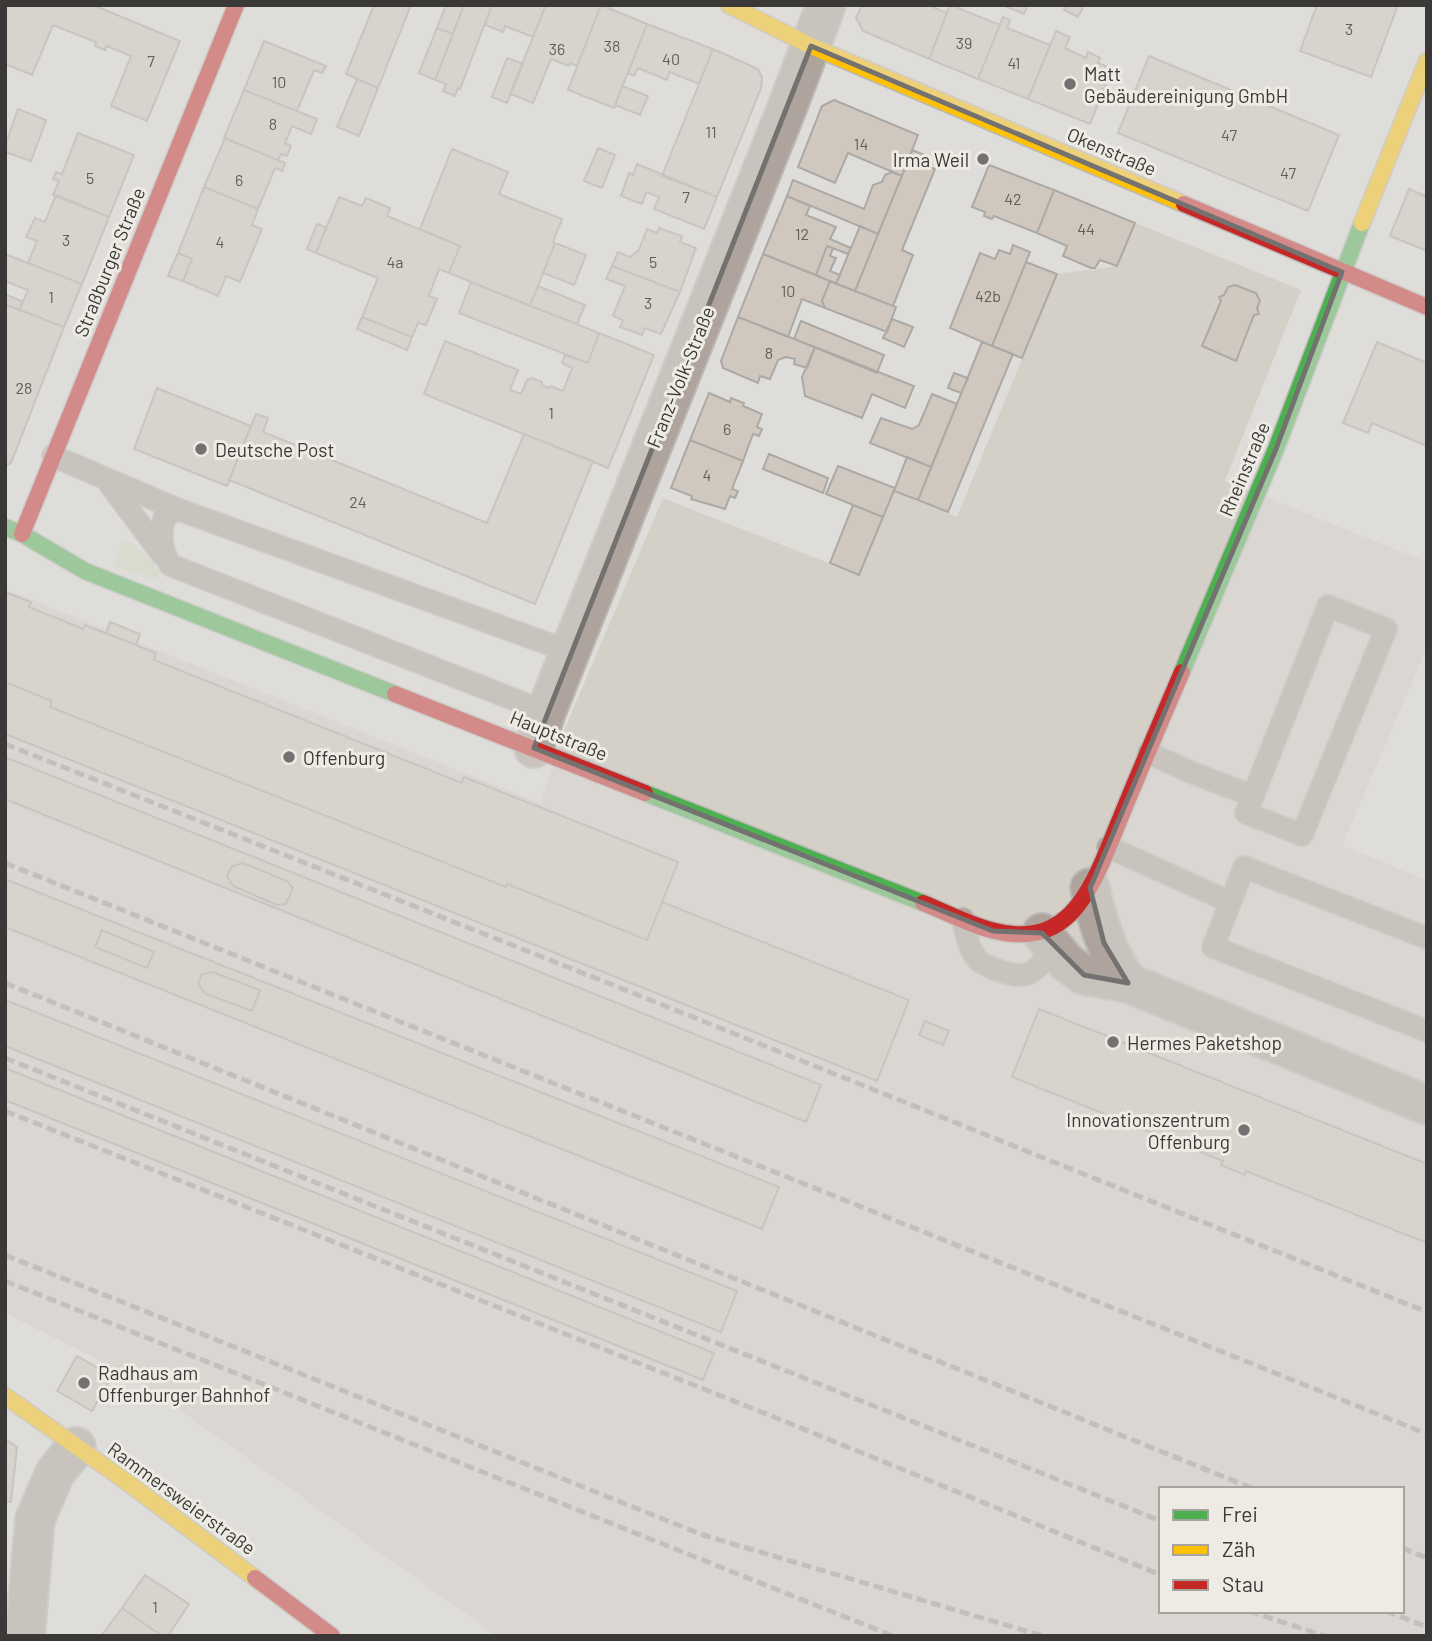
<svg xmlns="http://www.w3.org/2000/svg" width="1432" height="1641" font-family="Barlow,sans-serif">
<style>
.built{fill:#d4cfc7;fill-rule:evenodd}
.green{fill:#d0d9c0}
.building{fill:#d0c7be;stroke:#aba9a6;stroke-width:2}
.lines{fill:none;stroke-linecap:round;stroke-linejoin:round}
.lane-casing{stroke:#bab9b6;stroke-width:24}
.street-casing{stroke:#bab9b6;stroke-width:42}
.fast-casing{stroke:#bab9b6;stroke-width:19}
.slow-casing{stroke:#bab9b6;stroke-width:19}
.jam-casing{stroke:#bab9b6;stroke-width:19}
.lane{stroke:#afa49d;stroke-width:21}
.street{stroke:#afa49d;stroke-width:38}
.fast{stroke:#4caf50;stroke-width:16}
.slow{stroke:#ffc107;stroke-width:16}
.jam{stroke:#c62828;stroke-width:16}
.rail{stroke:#a49c98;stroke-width:5;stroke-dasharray:10 5;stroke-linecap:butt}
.marked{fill:none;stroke:#747270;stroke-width:5;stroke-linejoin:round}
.poi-dot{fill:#747270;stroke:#eeebe4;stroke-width:2.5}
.labels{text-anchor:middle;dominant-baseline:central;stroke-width:6;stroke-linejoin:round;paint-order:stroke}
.number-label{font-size:16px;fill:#625e5a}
.poi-label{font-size:19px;fill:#3b3937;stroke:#eeebe4;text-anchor:start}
.street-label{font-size:19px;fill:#3b3937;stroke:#eeebe4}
</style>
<rect width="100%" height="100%" fill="#dfddd9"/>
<path class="built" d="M1135 223 1301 290 1225 481 1427 562V647L1342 845 1427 881V1636H497L135 1378 5 1313V589L540 803 566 726 663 498 859 575 894 491 957 517 1057 274 1117 266ZM1161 1489H1402V1611H1161Z"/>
<path class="green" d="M124 540C140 546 151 558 160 573L157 580 113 566Z"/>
<path class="building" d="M5 5H93L180 41 147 121 111 106 131 56 107 46 105 50 95 46 96 42 53 25 32 75 5 64Z
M374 5H411L378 88 346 74Z
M446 5H464L453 34 437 28Z
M464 5H492L460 89 458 88 455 96 443 91 446 84 435 80Z
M492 5H546L533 37 505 26 503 32 485 25Z
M546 5H601L577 66 570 63 569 66 551 59 533 103 510 94Z
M601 5 647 24 614 108 568 90Z
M862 5H928L947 13 929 59 863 31 856 18Z
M950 5H959L958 8 1000 25 978 79 929 59Z
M1008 5H1028L1024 14 1007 7Z
M1066 5H1084L1078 17 1064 10Z
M1317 5H1398L1371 77 1300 51Z
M1003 17 1010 20 1007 28 1050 45 1028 99 978 79Z
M647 24 713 49 699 84 670 72 667 80 638 68 634 76 628 73Z
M437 28 453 34 435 80 419 73Z
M1056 31 1070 37 1065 48 1086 58 1088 52 1100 58 1098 63 1112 69 1090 124 1028 99Z
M264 41 326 66 322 73 314 70 297 111 244 90Z
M713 49 758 69 762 77 761 88 717 197 662 176Z
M1149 56 1339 135 1308 211 1118 133Z
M507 58 523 64 507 103 492 97Z
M357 79 378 88 359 136 337 127Z
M622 86 648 96 640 115 615 105Z
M244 90 317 119 311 134 292 126 285 143 291 146 287 156 281 154 278 160 224 138Z
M834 100 918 135 902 176 848 153 835 183 798 167 822 106Z
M18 109 46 120 31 161 5 152V146Z
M78 133 134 155 109 217 53 195 59 181 53 179 56 172 62 174Z
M225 138 285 163 282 171 275 168 258 209 204 187Z
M598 148 615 155 602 188 584 181Z
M452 149 508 172 499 194 562 219 553 242 555 243 530 306 449 273 460 246 420 229Z
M912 150 925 155 922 164 909 158Z
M909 158 935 169 902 250 913 255 893 306 855 291Z
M637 164 717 197 704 229 654 209 659 197 646 192 642 204 621 196 629 173 633 175Z
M989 165 1054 190 1037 233 994 216 992 219 984 216 985 212 972 207Z
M892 172 902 176 878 234 787 196 793 180 864 209 873 185 882 182 885 175Z
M204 187 258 209 252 225 262 229 240 282 226 276 218 296 183 281 192 259 178 253Z
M1409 189 1427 197V251L1390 236Z
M1054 190 1135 223 1117 266 1100 260 1095 268H1091L1063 256 1067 246 1037 233Z
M56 195 109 217 82 284 28 263 37 241 26 237 35 218 45 222Z
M787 196 810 206 806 215 836 227 830 239 851 248 848 254 827 246 816 275 763 254Z
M339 197 362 206 366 198 390 208 387 216 460 246 449 273 439 269 429 296 437 299 426 325 418 323 412 337 362 317 378 278 316 253Z
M317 224 326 227 316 253 307 249Z
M860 226 878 234 855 291 836 284Z
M659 228 682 236 680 242 696 248 680 292 612 266 618 252 630 257 639 250 647 229 657 233Z
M555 243 586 255 574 285 543 273Z
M1013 245 1030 252 992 346 950 328 980 253 995 259 999 250 1010 254Z
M827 246 833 248 830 256 836 258 830 271 840 275 836 284 816 275Z
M178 253 192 259 183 281 168 276Z
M5 254 82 284 64 327 19 310 28 290 5 281Z
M763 254 830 281 822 301 825 308 802 299 788 337 738 317Z
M1026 262 1057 274 1022 358 992 346Z
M612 266 680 292 661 334 645 328 642 335 620 327 623 320 613 316 625 286 606 279Z
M830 281 896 307 887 332 825 308 822 301Z
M471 282 599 333 588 363 459 313Z
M1235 285 1256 293 1260 301 1257 308 1259 314 1254 315 1236 361 1202 346 1221 301 1219 297 1224 295 1228 287Z
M538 286 585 305 577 324 530 306Z
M5 294 23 302 19 310 5 304Z
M7 305 64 327 11 463 5 466V310Z
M362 317 412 337 407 350 357 329Z
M738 317 815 347 807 368 794 364 795 359 786 357 778 360 770 379 760 376 758 383 723 368 721 361Z
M892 319 913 327 904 347 883 338Z
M801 321 884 355 877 373 794 339Z
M599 333 654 355 608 468 424 394 445 341 518 370 510 390 521 394 527 380 531 378 542 382V385L548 388 550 386 563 391 572 368 562 363 565 355 588 363Z
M982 342 1013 354 948 512 918 500Z
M1377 342 1427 363V446L1372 423 1368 433 1343 423Z
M815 347 914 386 905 408 872 394 862 418 805 396 802 377Z
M954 373 968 378 961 393 948 388Z
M157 388 251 426 227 486 134 449Z
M709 393 730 402 731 398 744 403 743 406 762 414 757 427 762 429 759 436 753 434 743 461 690 440Z
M932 394 957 404 931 467 870 443 881 418 912 429 919 425Z
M256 414 268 418 263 432 487 523 524 434 593 461 535 604 229 480Z
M690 440 743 461 732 489 738 491 735 498 730 496 725 509 691 499 692 496 671 488Z
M769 454 828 478 823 493 763 469Z
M907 457 931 467 918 500 894 491Z
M838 466 895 488 883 517 826 494Z
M853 505 883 517 859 575 830 563Z
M5 592 31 602 29 607 83 629 85 625 156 653 154 660 462 783 464 777 678 862 647 940 507 884 506 887 50 707 52 701 5 682Z
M110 622 140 634 136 645 106 633Z
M5 682 52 701 50 707 506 887 507 884 647 940 662 902 909 1000 877 1081 5 734Z
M5 757 821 1085 806 1122 5 799Z
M243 863 287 881 293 888 286 904 277 905 233 886 227 876 232 866Z
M5 879 779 1187 762 1229 5 927Z
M102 930 154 952 147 968 95 947Z
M212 972 260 990 252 1011 206 994 198 984 202 974Z
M5 1000 737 1291 721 1332 5 1046Z
M1039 1009 1427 1164V1243L1246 1171 1245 1175 1221 1165 1223 1161 1012 1077Z
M925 1021 949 1031 943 1045 919 1035Z
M5 1068 714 1353 703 1380 5 1100Z
M77 1356 112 1376 92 1411 57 1391Z
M5 1439 17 1447 11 1502 5 1501Z
M145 1575 189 1604 168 1636H162L122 1608Z
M122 1608 162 1636H101Z"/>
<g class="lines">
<defs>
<path id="lane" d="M53 456 177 509
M108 482 162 554
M546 712 170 565C161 548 160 536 164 518L177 509 571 652
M1149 753 1190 772 1253 796 1328 606 1386 629 1302 835 1246 813 1253 796
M1108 847 1230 902
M963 919C966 933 968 949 978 960 981 964 987 965 992 968 1015 977 1029 981 1045 959L1042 936
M1427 938 1244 867 1213 947 1427 1031"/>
<path id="street" d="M534 748 546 712 787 108 826 5
M1090 888C1098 924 1107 953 1128 983
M1042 933 1066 962 1084 975 1128 983 1427 1105
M25 1636 35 1519 55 1473 76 1447"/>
<path id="fast" d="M5 527 22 534 85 571 395 694
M1182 672 1276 449 1362 223
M645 793 923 903"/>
<path id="slow" d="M729 5 811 46 1184 204
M1362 223 1427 61
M5 1396 124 1480 255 1578"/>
<path id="jam" d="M1184 204 1427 307
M22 534 236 5
M395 694 645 793
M923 903C958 917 1000 942 1039 932 1055 928 1068 918 1078 905 1097 880 1108 848 1120 819 1140 770 1161 721 1182 672
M255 1578 332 1636"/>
</defs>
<use href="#lane" class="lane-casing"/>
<use href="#street" class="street-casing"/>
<use href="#fast" class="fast-casing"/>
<use href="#slow" class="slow-casing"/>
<use href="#jam" class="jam-casing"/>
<use href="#lane" class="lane"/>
<use href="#street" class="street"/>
<use href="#fast" class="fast"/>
<use href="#slow" class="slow"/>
<use href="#jam" class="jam"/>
<path class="rail" d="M5 744 613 985 1427 1312
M5 863 1427 1434
M5 983 1254 1489
M5 1058 1161 1521
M5 1111 774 1417 1161 1575
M5 1255 703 1535 1043 1636
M5 1281 893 1636
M1402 1548 1427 1558
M1249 1611 1324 1636
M1386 1611 1427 1627"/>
</g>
<path d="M0 0H1432V1641H0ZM811 46 1342 272 1276 449 1090 888 1104 943 1128 983 1084 975 1042 933 993 931 534 748Z" fill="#dfddd9" fill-opacity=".55" fill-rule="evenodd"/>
<path class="marked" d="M811 46 1342 272 1276 449 1090 888 1104 943 1128 983 1084 975 1042 933 993 931 534 748Z"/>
<g class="poi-dot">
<circle cx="1070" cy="84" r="7"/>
<circle cx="983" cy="159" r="7"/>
<circle cx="201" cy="449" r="7"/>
<circle cx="289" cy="757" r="7"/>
<circle cx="1113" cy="1042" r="7"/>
<circle cx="1244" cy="1130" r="7"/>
<circle cx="84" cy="1383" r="7"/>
</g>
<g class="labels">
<g class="number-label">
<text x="1349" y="28">3</text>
<text x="964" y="42">39</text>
<text x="612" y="45">38</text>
<text x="557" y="48">36</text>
<text x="671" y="58">40</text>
<text x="151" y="60">7</text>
<text x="1014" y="62">41</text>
<text x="279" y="81">10</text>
<text x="273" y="123">8</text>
<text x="711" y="131">11</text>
<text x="1229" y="134">47</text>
<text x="861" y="143">14</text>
<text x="1288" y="172">47</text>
<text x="90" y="177">5</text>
<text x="239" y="179">6</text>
<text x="686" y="196">7</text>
<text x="1013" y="198">42</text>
<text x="1086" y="228">44</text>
<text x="802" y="233">12</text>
<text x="66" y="239">3</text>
<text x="220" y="241">4</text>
<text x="395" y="261">4a</text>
<text x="653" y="261">5</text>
<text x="788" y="290">10</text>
<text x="988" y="295">42b</text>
<text x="51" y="296">1</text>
<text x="648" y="302">3</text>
<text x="769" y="352">8</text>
<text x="24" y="387">28</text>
<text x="551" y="412">1</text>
<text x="727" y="428">6</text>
<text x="707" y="474">4</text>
<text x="358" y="501">24</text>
<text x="155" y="1606">1</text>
</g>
<g class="poi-label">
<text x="1084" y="73">Matt<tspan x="1084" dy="22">Gebäudereinigung GmbH</tspan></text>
<text x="969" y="159" text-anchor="end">Irma Weil</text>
<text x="215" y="449">Deutsche Post</text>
<text x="303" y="757">Offenburg</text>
<text x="1127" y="1042">Hermes Paketshop</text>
<text x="1230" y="1119" text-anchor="end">Innovationszentrum<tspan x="1230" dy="22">Offenburg</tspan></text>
<text x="98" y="1372">Radhaus am<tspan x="98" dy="22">Offenburger Bahnhof</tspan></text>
</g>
<g class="street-label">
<text transform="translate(1112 151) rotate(23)">Okenstraße</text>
<text transform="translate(109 262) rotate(-68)">Straßburger Straße</text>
<text transform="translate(680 377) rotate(-68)">Franz-Volk-Straße</text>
<text transform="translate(1244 469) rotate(-67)">Rheinstraße</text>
<text transform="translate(559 735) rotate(22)">Hauptstraße</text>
<text transform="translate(182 1498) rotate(36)">Rammersweierstraße</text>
</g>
</g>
<rect width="1432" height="1641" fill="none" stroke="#3b3937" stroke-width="14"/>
<rect x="1159" y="1487" width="245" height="126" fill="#eeebe4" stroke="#a6a49f" stroke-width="2"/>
<rect x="1173" y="1510" width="35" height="10" fill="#4caf50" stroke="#a6a49f" stroke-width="2"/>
<text x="1222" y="1522" font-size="21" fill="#3b3937">Frei</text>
<rect x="1173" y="1545" width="35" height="10" fill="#ffc107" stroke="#a6a49f" stroke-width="2"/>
<text x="1222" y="1557" font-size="21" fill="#3b3937">Zäh</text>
<rect x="1173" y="1580" width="35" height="10" fill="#c62828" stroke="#a6a49f" stroke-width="2"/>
<text x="1222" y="1592" font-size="21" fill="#3b3937">Stau</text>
</svg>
